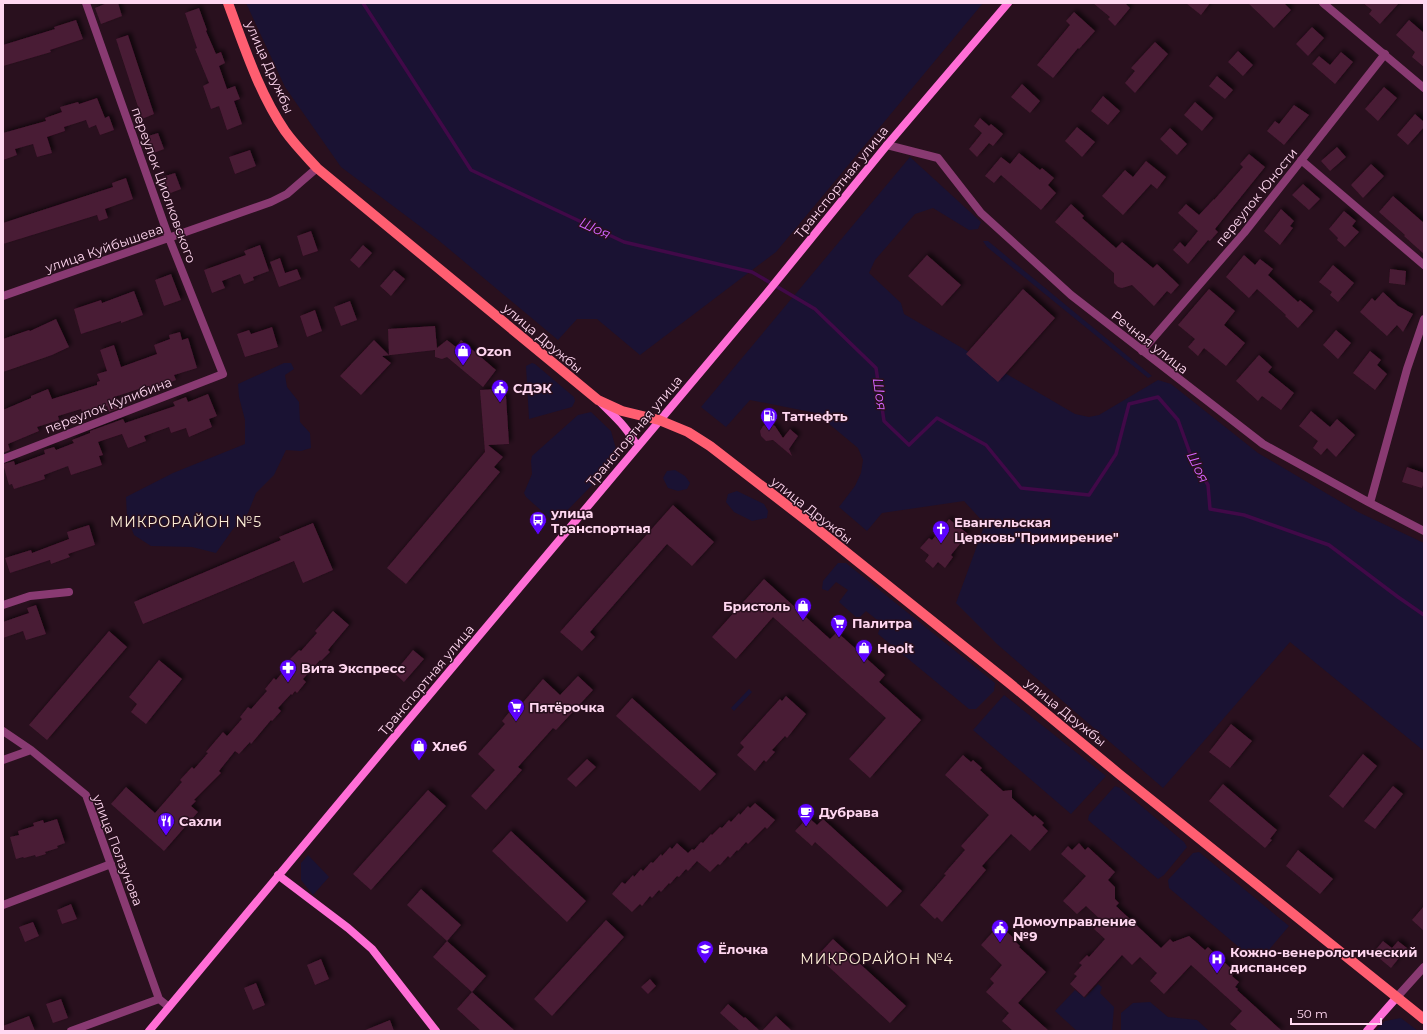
<svg xmlns="http://www.w3.org/2000/svg" width="1427" height="1034" font-family="Montserrat,sans-serif">
<style>
.green{fill:#1a1233}
.lines{fill:none;stroke-linecap:round;stroke-linejoin:round}
.stream{stroke:#410948;stroke-width:3.5}
.building{fill:#4a1b35;filter:url(#shadow)}
.street{stroke:#893a72;stroke-width:8}
.secondary{stroke:#ff6ed6;stroke-width:8}
.primary{stroke:#ff5e71;stroke-width:10}
.labels{text-anchor:middle;dominant-baseline:central;stroke-width:3;stroke-linejoin:round;paint-order:stroke}
.street-label{font-size:13px;fill:#ffd7f0;stroke:#29101e}
.poi-label{font-size:13px;font-weight:bold;fill:#ffd7f0;stroke:#29101e;text-anchor:start}
.water-label{font-size:14px;font-style:italic;fill:#d465ff;stroke:#29101e}
.neighbourhood-label{font-size:14px;letter-spacing:1px;fill:#fff1d9;stroke:#29101e}
</style>
<defs>
<filter id="shadow"><feDropShadow dx="3" dy="-3" stdDeviation="2" flood-color="#0009"/></filter>
</defs>
<rect width="100%" height="100%" fill="#29101e"/>
<path class="green" d="M246 3H983L776 252 640 355 597 319H577L558 340 437 239 341 167 285 87Z
M910 157 981 222 978 229 969 230 933 208 915 214 875 260 869 273 901 303 904 314 1075 414 1089 417 1099 415 1158 380 1171 384 1258 453 1358 512 1424 543V751L1290 642 1163 788 997 644 956 603 985 524 964 501 882 513 867 531 839 507 855 486 861 473 863 460 858 448 816 413 750 400 726 427 701 407Z
M983 241H988L1152 376 1148 378 987 247Z
M284 363H291L294 369 285 375 287 387 299 402 300 422 310 433 311 448 301 451 286 450 274 475 256 493 248 513 233 529 216 553 192 547 151 546 134 535 127 517 126 497 173 473 245 444V420L239 397 238 384Z
M532 363 535 364 574 397 575 401 572 407 529 419 526 366Z
M591 412 611 431 618 456 594 483 557 521H553L526 497 524 493 532 474 531 461 532 456 578 415Z
M675 470 685 476 690 483 687 489 678 491 668 488 663 478 667 471Z
M737 491 764 504 768 511 767 518 752 521 734 512 726 502 728 494Z
M838 563H846L995 683 994 691 976 709H969L878 634 881 623 866 611 860 617H856L839 602 848 590 836 582 828 591 822 589 823 581Z
M749 689 752 692 734 711 731 708Z
M1004 695 1106 776 1071 814 973 730Z
M1115 786 1120 788 1184 842 1187 847 1164 875 1158 879 1088 820 1089 815Z
M1199 852 1289 926 1262 958 1253 959 1169 888 1168 880 1193 853Z
M308 855 329 877 313 895 301 880V863Z
M1098 984 1102 987 1100 993 1114 1007 1112 1031H1077L1055 1011 1075 990 1085 998Z
M1150 1002 1168 1017 1197 1020 1209 1031H1121V1013L1133 1003Z
M1401 1018 1418 1031H1376L1385 1021Z"/>
<g class="lines">
<path class="stream" d="M363 3 471 170 624 242 752 272 815 309 876 368 884 421 909 445 937 418 986 445 1021 488 1089 495 1116 454 1129 404 1158 397 1178 420 1191 456 1208 485 1210 509 1244 515 1329 545 1398 597 1424 615"/>
</g>
<path class="building" d="M107 3H118L122 16 101 24 95 8Z
M1093 3H1125L1130 8 1115 26 1108 19 1110 17Z
M1186 3H1210L1201 15Z
M1248 3H1284L1291 10 1274 28Z
M1363 3H1399L1380 24 1369 14 1372 10Z
M199 8 207 30 206 31 216 54 221 52 225 63 219 66 227 89 235 86 240 99 234 101 242 124 227 130 219 106 211 109 203 86 209 83 195 49 197 48 185 13Z
M1074 12 1095 31 1079 49 1078 48 1053 78 1037 65 1070 25 1066 21Z
M76 20 83 39 50 50 51 52 3 66V45L55 29 54 27Z
M1409 20 1424 33V67L1412 57 1415 52 1396 35Z
M1312 27 1324 38 1308 56 1296 44Z
M128 35 154 114 142 119 116 39Z
M1155 42 1168 54 1135 93 1125 83 1135 71 1131 68Z
M1238 51 1253 65 1243 76 1228 62Z
M1341 52 1353 62 1335 84 1312 64 1319 56 1330 65Z
M1217 76 1233 90 1225 99 1209 86Z
M1022 84 1040 101 1030 113 1011 97Z
M1384 87 1397 98 1378 121 1365 109Z
M1103 96 1120 111 1108 125 1091 111Z
M97 98 105 118 109 116 114 130 100 135 96 125 89 128 86 120 64 127 65 131 47 137 52 153 37 157 33 144 15 149 17 155 3 160V133L46 121 45 118 62 112 60 107 78 102 79 104Z
M1195 102 1213 118 1202 131 1184 115Z
M1294 105 1309 115 1284 145 1267 131 1275 121 1279 124Z
M1415 114 1424 122V127L1408 145 1397 135Z
M980 118 989 126 991 124 1003 134 993 146 989 143 977 157 969 149 982 133 974 126Z
M1077 127 1095 142 1082 157 1065 141Z
M1170 128 1187 144 1177 155 1160 139Z
M158 133 164 149 151 154 145 137Z
M1337 147 1346 157 1330 171 1321 161Z
M250 150 256 166 235 174 229 157Z
M1019 153 1040 170 1042 168 1054 178 1048 185 1056 193 1041 210 1001 175 994 183 985 176 1001 157 1010 164Z
M1249 154 1265 167 1215 229 1218 232 1210 241 1208 240 1188 264 1173 250 1180 242 1185 247 1198 231 1178 213 1186 204 1199 215 1214 199V200L1243 167 1240 164Z
M1146 161 1166 177 1157 189 1151 184 1123 215 1102 196 1125 170 1133 177Z
M1371 164 1384 176 1363 198 1351 185Z
M175 173 181 189 168 194 162 177Z
M126 178 133 199 105 209 108 218 99 221 97 215 3 244V223L113 187 112 183Z
M1303 184 1320 199 1309 210 1292 195Z
M1393 196 1424 223V254L1404 236 1405 235 1379 212Z
M1071 204 1084 216 1082 218 1116 248 1122 242 1153 268 1157 264 1179 285 1171 294 1167 291 1154 306 1132 285 1122 288 1118 287 1114 283V273L1055 222Z
M1281 209 1294 221 1290 226 1293 228 1280 245 1264 231Z
M1344 211 1356 221 1352 226 1359 232 1345 247 1337 240 1338 238 1329 229Z
M311 231 318 251 303 256 297 236Z
M260 245 269 271 253 277 254 280 244 284 240 274 222 281 225 288 212 293 204 270 246 255 244 251Z
M363 245 372 253 359 268 350 260Z
M927 255 961 285 942 306 908 276Z
M1244 255 1255 265 1260 259 1273 269 1268 275 1298 302 1300 300 1313 311 1298 328 1285 316 1286 315 1257 289 1249 298 1226 277Z
M280 258 285 273 297 269 301 279 279 287 270 262Z
M1333 265 1354 283 1338 302 1330 295 1332 292 1319 282Z
M1390 269 1406 271 1405 285 1389 283Z
M394 270 405 279 391 296 380 286Z
M171 274 181 300 164 306 155 280Z
M1023 289 1055 318 998 382 966 354Z
M1209 289 1235 311 1224 325 1245 343 1226 366 1204 348 1198 356 1188 347 1195 339 1178 325Z
M134 291 143 315 121 323V321L81 334 74 309 101 300 102 303Z
M1383 292 1398 306 1413 314 1403 332 1397 325 1387 336 1360 312 1372 298 1375 301Z
M350 301 357 320 341 326 334 307Z
M315 310 322 331 307 337 300 316Z
M56 319 69 347 52 355 3 372V339L29 330 30 331Z
M435 326 437 348 447 340 456 347 461 340 496 370 483 387 447 357 442 359 435 357V350L382 356 391 363 361 395 340 376 374 340 389 355 388 329Z
M272 327 278 347 245 357 237 334 249 330 251 334Z
M1336 330 1351 343 1338 359 1323 345Z
M180 332 182 340 188 338 197 368 174 375 176 380 160 386V388L150 391 148 386 114 397 118 409 109 412 107 406 83 414 81 409 58 416 59 420 37 427 39 431 8 444 10 450 3 453V410L31 398V396L48 389 52 399 97 385V382L100 381 97 374 107 371 100 350 114 345 121 367 157 354 154 345 170 339 169 335Z
M1370 351 1381 360 1377 365 1387 374 1375 390 1353 373Z
M1259 355 1272 367 1268 372 1294 393 1281 410 1262 396 1258 401 1236 381Z
M497 389 498 396H506L509 444 488 445 503 457 494 467 500 472 406 584 387 568 485 452 480 390Z
M208 394 217 416 209 419 212 427 189 437 186 428 171 433 169 427 144 436 146 441 128 448 122 434 98 442 103 455 99 456 102 465 71 475 68 466 44 475 45 479 14 489 12 484 9 485 3 464 14 461 15 465 45 454 44 450 54 447 56 450 74 443 72 440 90 433V431L123 419 125 423 175 406 173 402 186 397 188 402Z
M1311 411 1330 427 1337 419 1355 435 1336 457 1327 448 1321 455 1313 448 1318 441 1299 426Z
M769 423 775 426 783 438 790 429 798 436 789 449 792 456 773 440 766 441 761 436 760 431 763 426Z
M1407 467 1424 473V482L1422 488 1402 482Z
M673 505 714 542 692 566 667 544 590 632 595 637 582 651 560 632Z
M949 519 968 534 951 555 953 557 945 568 938 562 933 568 925 561 929 555 920 548 929 538 932 540Z
M313 523 333 570 303 583 294 561 143 624 134 602 281 540 279 537Z
M89 525 95 545 68 554 70 557 51 564 50 560 10 573 5 558 31 550 32 553 69 539 67 532Z
M764 579 830 639 837 632 885 675 879 682 921 720 870 778 849 759 886 718 773 617 736 659 712 637Z
M36 605 46 634 26 640 23 631 3 638V622L29 613 27 608Z
M333 611 349 625 328 650 330 652 321 661 320 660 303 679 306 682 297 693 295 691 292 695 291 694 278 708 281 711 272 721 271 720 251 744 250 742 239 754 235 751 219 771 221 773 194 800 196 801 191 806 198 812 164 851 111 804 126 787 155 813 182 782 180 780 192 767 194 769 208 753 206 752 223 732 227 736 242 719 240 717 248 707 251 709 267 691 265 689 274 678 276 680 292 661 290 659 299 650 301 651 317 633 315 631Z
M109 631 127 647 47 740 29 725Z
M413 650 424 659 404 682 394 673Z
M159 660 182 679 146 724 131 712 137 704 129 697Z
M578 676 593 690 556 730 553 728 518 767 522 770 486 810 471 796 495 770 478 754 505 724 502 721 510 711 513 714 543 679 560 695Z
M786 696 806 714 787 738 785 736 772 750 775 752 766 762 764 760 755 771 737 755 744 747 740 743 780 699 782 701Z
M632 698 716 774 700 791 616 716Z
M1231 724 1252 741 1230 768 1209 752Z
M1363 754 1377 766 1343 808 1329 796Z
M963 755 971 762 973 760 982 768 980 770 1003 791 1012 790V798L1033 817 1035 815 1044 823 1042 825 1048 831 1030 851 1011 834 982 866 986 870 942 922 937 917 935 919 920 905 946 875 944 874 965 850 961 846 989 815 945 775Z
M587 759 596 767 576 787 567 779Z
M1223 784 1277 830 1270 839 1272 840 1265 848 1209 801Z
M1393 786 1403 794 1375 829 1364 821Z
M428 790 446 806 371 890 353 874Z
M755 803 775 820 767 829 765 827 748 844 746 842 738 851 737 850 730 858 728 856 720 865 718 864 710 872 697 861 688 871 686 869 679 877 677 876 670 884 669 883 661 892 659 890 652 898 650 896 642 906 640 904 632 912 612 894 622 882 625 884 633 875 634 877 641 869 643 871 651 862 653 863 661 854 662 856 670 847 672 849 677 843 688 853 692 849 694 850 701 842 703 843 711 834 712 835 720 827 722 828 729 820 731 822 739 813 740 815 748 806 750 808Z
M808 817 817 825 823 819 902 891 887 907 815 842 812 846 795 831Z
M57 819 65 843 57 846 58 848 45 852 46 854 36 857 35 855 24 858 23 857 16 859 10 837 19 835 18 831 34 826 33 823 43 820 44 823Z
M511 831 586 901 567 922 492 851Z
M1079 843 1085 850 1088 847 1115 872 1108 880 1115 887V899L1119 903 1116 906 1161 948 1170 939 1173 942 1189 936 1205 950 1208 947 1235 972 1232 976 1239 982 1235 987 1238 989 1237 990 1282 1031H1238L1230 1024 1242 1011 1191 965 1164 994 1150 981 1157 973 1140 957 1132 965 1122 955 1084 997 1070 984 1077 976 1074 974 1082 965 1079 963 1087 955 1089 957 1105 939 1094 929 1102 921 1086 906 1077 914 1063 901 1086 876 1061 854 1068 846 1072 850Z
M1298 850 1333 879 1320 894 1286 866Z
M421 889 461 925 447 941 407 905Z
M71 904 77 919 62 924 57 910Z
M1424 906V931L1412 920Z
M606 920 624 937 552 1016 534 999Z
M33 922 39 936 25 942 19 927Z
M999 925 1016 940 1015 941 1020 946 1019 947 1046 972 1018 1003 1049 1031H1013L1002 1021 1009 1013 986 992 994 983 990 979 1002 965 981 945Z
M833 939 906 1006 890 1023 817 956Z
M447 941 486 976 472 992 433 957Z
M1383 941 1392 948 1398 941 1407 948 1391 968 1373 953Z
M321 959 329 979 315 985 307 965Z
M650 979 656 986 648 994 641 987Z
M256 983 265 1005 253 1010 244 988Z
M472 992 515 1031H481L457 1009Z
M61 999 68 1018 53 1023 46 1004Z
M728 1004 744 1018 745 1017 760 1031H740L720 1013Z
M29 1016 35 1031H3V1026Z
M776 1016 792 1031H762Z
M390 1020 394 1031H363Z"/>
<g class="lines">
<path class="street" d="M1323 3 1424 88
M887 145 938 158 981 213 1071 295 1263 444 1370 503 1424 531
M1301 160 1424 265
M3 296 271 202 287 194 317 168
M1142 351 1244 233 1385 54
M3 459 223 374 169 238 86 3
M1370 503 1407 369 1424 319
M3 605 30 596 69 592
M3 731 31 750 86 795 159 999 169 1007
M3 760 31 750
M3 905 111 864
M1397 997 1424 967
M71 1031 159 999"/>
<path class="secondary" d="M601 403C615 417 629 429 637 447
M278 875 348 928 372 949 436 1031
M149 1031 389 743 766 294 887 145 1008 3
M1367 1031 1397 997"/>
<path class="primary" d="M228 3C244 46 259 93 285 131 295 145 306 156 317 168L598 400 622 411 659 420 688 432 710 446 811 524 1008 682 1119 774 1424 1019"/>
</g>
<defs>
<symbol id="shop-pin" viewBox="-11 -11 22 30"><path d="M0 17L-7.5 6A9.5 9.5 0 1 1 7.5 6Z" fill="#5d03ff" stroke="#29101e"/><path d="M-5-2.5h2.3a2.7 3.5 0 0 1 5.4 0H5L5.5 6h-11ZM-1.5-2.5h3a1.5 2.3 0 0 0-3 0Z" fill="#fff"/></symbol>
<symbol id="civic-pin" viewBox="-11 -11 22 30"><path d="M0 17L-7.5 6A9.5 9.5 0 1 1 7.5 6Z" fill="#5d03ff" stroke="#29101e"/><path d="M-.6-6.5H3V-4.5H.6V-3L4-1V1h2V6H-6V1h2V-1L-.6-3ZM-1.2 2.5V6h2.4V2.5Z" fill="#fff"/></symbol>
<symbol id="fuel-pin" viewBox="-11 -11 22 30"><path d="M0 17L-7.5 6A9.5 9.5 0 1 1 7.5 6Z" fill="#5d03ff" stroke="#29101e"/><path d="M-5.5-6h7V0h2V4h1.3V-2.5L3-4.5l.8-.8L6-3V5H2.5V1h-1V6h-7ZM-4.2-4.7v3.2H.2V-4.7Z" fill="#fff"/></symbol>
<symbol id="bus-pin" viewBox="-11 -11 22 30"><path d="M0 17L-7.5 6A9.5 9.5 0 1 1 7.5 6Z" fill="#5d03ff" stroke="#29101e"/><path d="M-5-6H5V4H4V6H2V4H-2V6H-4V4H-5ZM-3.5-4V0h7V-4ZM-3.5 1.2v1.5H-2V1.2ZM2 1.2v1.5H3.5V1.2Z" fill="#fff"/></symbol>
<symbol id="church-pin" viewBox="-11 -11 22 30"><path d="M0 17L-7.5 6A9.5 9.5 0 1 1 7.5 6Z" fill="#5d03ff" stroke="#29101e"/><path d="M-1.2-6h2.4v3.5h3.3v2.4h-3.3V6h-2.4V-.1h-3.3v-2.4h3.3Z" fill="#fff"/></symbol>
<symbol id="supermarket-pin" viewBox="-11 -11 22 30"><path d="M0 17L-7.5 6A9.5 9.5 0 1 1 7.5 6Z" fill="#5d03ff" stroke="#29101e"/><path d="M-6-5.5h2.5l.6 2H6L4.5 2H-2.5L-4.4-4H-6ZM-1.5 3.2a1.3 1.3 0 1 0 .1 0ZM3 3.2a1.3 1.3 0 1 0 .1 0Z" fill="#fff"/></symbol>
<symbol id="pharmacy-pin" viewBox="-11 -11 22 30"><path d="M0 17L-7.5 6A9.5 9.5 0 1 1 7.5 6Z" fill="#5d03ff" stroke="#29101e"/><path d="M-2-6h4v4h4v4h-4v4h-4v-4h-4v-4h4Z" fill="#fff"/></symbol>
<symbol id="cafe-pin" viewBox="-11 -11 22 30"><path d="M0 17L-7.5 6A9.5 9.5 0 1 1 7.5 6Z" fill="#5d03ff" stroke="#29101e"/><path d="M-5.5-4.5H6V0H3Q3 3.5 0 3.5H-2.5Q-5.5 3.5-5.5 0ZM3-3.2v2h1.7v-2ZM-6 4.5H4V6H-6Z" fill="#fff"/></symbol>
<symbol id="restaurant-pin" viewBox="-11 -11 22 30"><path d="M0 17L-7.5 6A9.5 9.5 0 1 1 7.5 6Z" fill="#5d03ff" stroke="#29101e"/><path d="M-5-6h1v4h1v-4h1v4h1v-4h1v5L-1.5 .5V6h-2V.5L-5-1ZM5-6V6H3V1.5H1.5Q1.5-4 5-6Z" fill="#fff"/></symbol>
<symbol id="school-pin" viewBox="-11 -11 22 30"><path d="M0 17L-7.5 6A9.5 9.5 0 1 1 7.5 6Z" fill="#5d03ff" stroke="#29101e"/><path d="M0-5L7-2L0 1L-7-2ZM-4 1L0 2.5L4 1V4Q0 6-4 4Z" fill="#fff"/></symbol>
<symbol id="hospital-pin" viewBox="-11 -11 22 30"><path d="M0 17L-7.5 6A9.5 9.5 0 1 1 7.5 6Z" fill="#5d03ff" stroke="#29101e"/><path d="M-5-5h3v3.5h4V-5h3V5h-3V1.5h-4V5h-3Z" fill="#fff"/></symbol>
</defs>
<g fill-rule="evenodd">
<use href="#shop-pin" x="453" y="341" width="20" height="27"/>
<use href="#civic-pin" x="490" y="378" width="20" height="27"/>
<use href="#fuel-pin" x="759" y="406" width="20" height="27"/>
<use href="#bus-pin" x="528" y="510" width="20" height="27"/>
<use href="#church-pin" x="931" y="519" width="20" height="27"/>
<use href="#shop-pin" x="793" y="596" width="20" height="27"/>
<use href="#supermarket-pin" x="829" y="613" width="20" height="27"/>
<use href="#shop-pin" x="854" y="638" width="20" height="27"/>
<use href="#pharmacy-pin" x="278" y="658" width="20" height="27"/>
<use href="#supermarket-pin" x="506" y="697" width="20" height="27"/>
<use href="#shop-pin" x="409" y="736" width="20" height="27"/>
<use href="#cafe-pin" x="796" y="802" width="20" height="27"/>
<use href="#restaurant-pin" x="156" y="811" width="20" height="27"/>
<use href="#civic-pin" x="990" y="918" width="20" height="27"/>
<use href="#school-pin" x="695" y="939" width="20" height="27"/>
<use href="#hospital-pin" x="1207" y="949" width="20" height="27"/>
</g>
<g class="labels">
<g class="street-label">
<text transform="translate(270 67) rotate(66)">улица Дружбы</text>
<text transform="translate(841 182) rotate(-51)">Транспортная улица</text>
<text transform="translate(164 185) rotate(70)">переулок Циолковского</text>
<text transform="translate(1256 197) rotate(-51)">переулок Юности</text>
<text transform="translate(104 248) rotate(-19)">улица Куйбышева</text>
<text transform="translate(543 338) rotate(40)">улица Дружбы</text>
<text transform="translate(1150 342) rotate(38)">Речная улица</text>
<text transform="translate(108 405) rotate(-21)">переулок Кулибина</text>
<text transform="translate(634 431) rotate(-50)">Транспортная улица</text>
<text transform="translate(812 510) rotate(38)">улица Дружбы</text>
<text transform="translate(426 680) rotate(-50)">Транспортная улица</text>
<text transform="translate(1066 712) rotate(39)">улица Дружбы</text>
<text transform="translate(118 850) rotate(69)">улица Ползунова</text>
</g>
<g class="poi-label">
<text x="476" y="351">Ozon</text>
<text x="513" y="388">СДЭК</text>
<text x="782" y="416">Татнефть</text>
<text x="551" y="513">улица<tspan x="551" dy="15">Транспортная</tspan></text>
<text x="954" y="522">Евангельская<tspan x="954" dy="15">Церковь"Примирение"</tspan></text>
<text x="790" y="606" text-anchor="end">Бристоль</text>
<text x="852" y="623">Палитра</text>
<text x="877" y="648">Heolt</text>
<text x="301" y="668">Вита Экспресс</text>
<text x="529" y="707">Пятёрочка</text>
<text x="432" y="746">Хлеб</text>
<text x="819" y="812">Дубрава</text>
<text x="179" y="821">Сахли</text>
<text x="1013" y="921">Домоуправление<tspan x="1013" dy="15">№9</tspan></text>
<text x="718" y="949">Ёлочка</text>
<text x="1230" y="952">Кожно-венерологический<tspan x="1230" dy="15">диспансер</tspan></text>
</g>
<g class="water-label">
<text transform="translate(595 228) rotate(25)">Шоя</text>
<text transform="translate(880 394) rotate(82)">Шоя</text>
<text transform="translate(1198 467) rotate(63)">Шоя</text>
</g>
<g class="neighbourhood-label">
<text x="186" y="522">МИКРОРАЙОН №5</text>
<text x="877" y="959">МИКРОРАЙОН №4</text>
</g>
</g>
<rect width="1427" height="1034" fill="none" stroke="#ffd7f0" stroke-width="8"/>
<path d="M1291 1018v6h90v-6" fill="none" stroke="#ffd7f0" stroke-width="2"/>
<text x="1297" y="1018" font-size="12" fill="#ffd7f0" stroke="#29101e" stroke-width="3" paint-order="stroke">50 m</text>
</svg>
